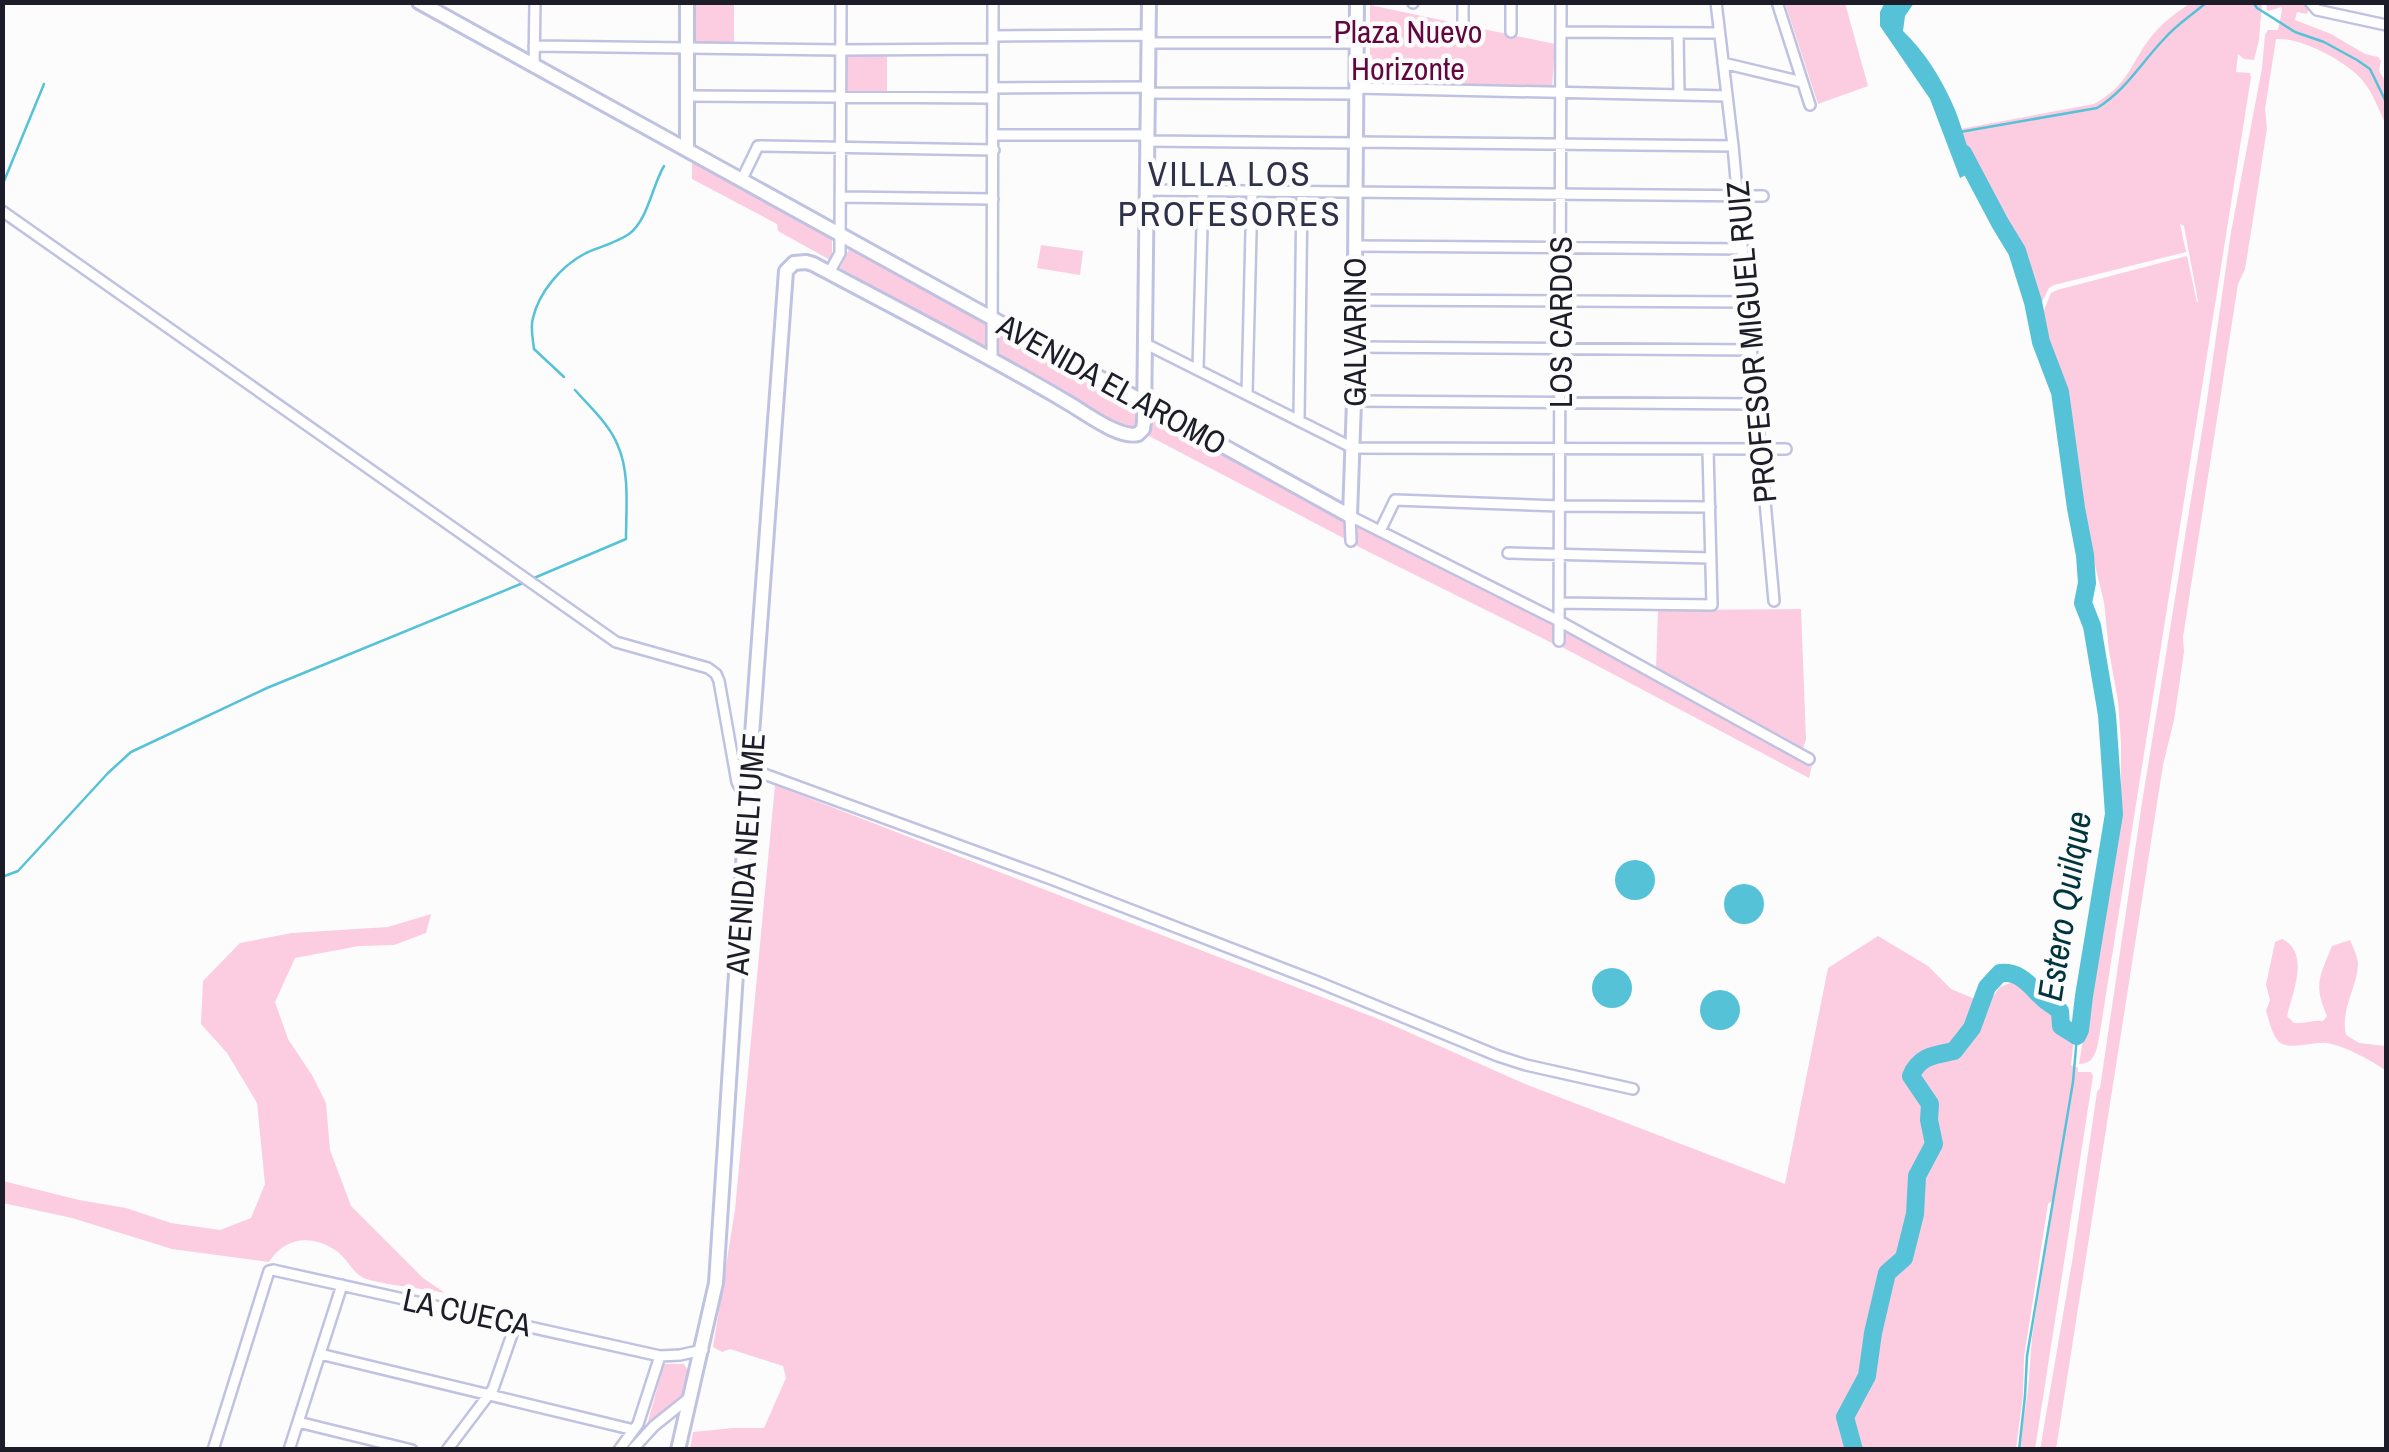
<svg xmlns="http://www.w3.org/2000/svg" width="2389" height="1452" font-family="'Archivo Narrow',sans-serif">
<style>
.green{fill:#fccce1}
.water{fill:#55c2d8}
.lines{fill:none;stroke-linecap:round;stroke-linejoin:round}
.stream{stroke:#55c2d8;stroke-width:2.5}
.river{stroke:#55c2d8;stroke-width:18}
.street-casing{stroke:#c0c2e2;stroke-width:14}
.secondary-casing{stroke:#c0c2e2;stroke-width:18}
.street{stroke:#fff;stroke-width:9}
.secondary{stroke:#fff;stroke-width:12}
.labels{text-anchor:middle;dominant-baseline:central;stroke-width:9;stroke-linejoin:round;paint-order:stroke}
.park-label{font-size:32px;fill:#630640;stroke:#fcfcfc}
.street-label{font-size:32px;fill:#1c1d28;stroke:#fcfcfc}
.neighbourhood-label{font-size:35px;letter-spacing:2.5px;fill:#2f304a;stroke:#fcfcfc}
.water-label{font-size:35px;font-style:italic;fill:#00353e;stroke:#fcfcfc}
</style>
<rect width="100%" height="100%" fill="#fcfcfc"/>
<path class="green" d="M687 3H734V48H687Z
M1785 3H1845L1868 86 1818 104Z
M2191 3H2262L2259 40 2254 60 2244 59 2238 54 2236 72 2250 73 2251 77 2100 1032C2097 1046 2097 1064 2079 1064L2121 803V743L2118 701 2109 651 2104 602 2085 524 2076 452 2065 391 2042 315 2051 293 2057 290 2187 256 2197 303 2198 301 2184 226 2180 224 2186 252 2054 285 2049 288 2039 308 2020 249 1985 190 1968 154 1960 129 2094 104C2125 86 2127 73 2145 45 2157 27 2173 14 2191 3Z
M2266 3H2310L2307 14 2297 12 2295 20 2331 34 2365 54 2378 57 2381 61 2379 71 2386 82V125C2379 110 2373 93 2363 81 2347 61 2301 37 2276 39L2265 109 2267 128 2254 213 2245 269 2238 284 2183 637 2184 652 2174 720 2163 765 2056 1449 2040 1450 2073 1256 2097 1092 2100 1088 2142 803 2207 400 2231 232 2262 68 2265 35 2268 30H2278L2282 10 2281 7 2269 11 2267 10Z
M1370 5 1555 44 1552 88 1370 84Z
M887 49V98L840 99 841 50Z
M692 157 832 233V261L778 231 777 224 692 179Z
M851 245 988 322 987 351 840 268Z
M1041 245 1083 251 1080 275 1037 268Z
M993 319 1144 401V422L1134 436 992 360Z
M1152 412 1347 519 1349 541 1149 436Z
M1356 524 1556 625V645L1357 546Z
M1801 609 1806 740 1803 748 1656 669 1658 610Z
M1562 628 1812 765 1809 778 1562 647Z
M775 785 1381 1020 1525 1084 1785 1184 1828 968 1878 936 1928 966 1951 989 1987 1004 2000 987 2015 981C2038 996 2054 1019 2074 1039L2071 1065 2078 1068V1072H2091L2093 1076 2035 1449H2019L2028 1391 2032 1337 2054 1199 2048 1204 2024 1357 2023 1395 2016 1449H690L693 1432 733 1428H764L786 1378 783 1366 730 1349 722 1352 713 1347 735 1210Z
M431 914 426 933 394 945 359 946 295 958 275 1002 288 1039 312 1075 326 1103 330 1150 351 1206 423 1278 445 1293C420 1288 392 1286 366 1279 354 1275 348 1260 338 1252 314 1234 285 1236 269 1262L172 1249 72 1218 3 1203V1181L79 1200 126 1208 171 1223 220 1230 251 1218 265 1184 257 1103 227 1053 201 1024 203 981 240 943 292 933 388 927Z
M2282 939C2311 953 2292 993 2287 1016L2294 1023C2305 1024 2313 1020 2323 1021L2327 1016C2313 984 2320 976 2332 946L2350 940C2353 947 2357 955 2358 963 2358 986 2340 1008 2346 1035L2359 1043 2386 1046V1071C2373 1061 2345 1046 2327 1043 2313 1041 2290 1051 2279 1042 2272 1035 2269 1020 2266 1011L2270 1000 2266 985 2275 942Z
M664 1364H684L690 1374 684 1395 647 1425Z"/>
<path class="water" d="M1885 2 1914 3 1905 16 1903 31C1924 51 1940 76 1952 103 1962 124 1966 148 1976 170L1960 178 1930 99 1880 26V12Z
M1615 880a20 20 0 1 1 40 0a20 20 0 1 1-40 0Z
M1724 904a20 20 0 1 1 40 0a20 20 0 1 1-40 0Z
M1592 988a20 20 0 1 1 40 0a20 20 0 1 1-40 0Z
M1700 1010a20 20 0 1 1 40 0a20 20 0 1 1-40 0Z"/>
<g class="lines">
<path class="stream" d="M2253 2 2257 8 2295 32 2324 42 2357 60 2370 69 2386 102
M1960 132 2097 108C2126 90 2141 63 2164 39 2177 24 2192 15 2207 2
M2 186 44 84
M564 377 534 349C533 340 530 327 533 318 539 292 561 266 586 253 599 247 616 243 629 234 648 220 652 186 664 166
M534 578 626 539C626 510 630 473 618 446 610 425 590 407 575 390
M2 877 18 871 108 773 131 752 267 688 523 583
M2019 1450 2025 1396 2027 1356 2073 1082 2077 1036"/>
<path class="river" d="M1854 1450 1845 1417 1867 1376 1873 1333 1887 1273 1904 1258 1915 1214 1917 1176 1934 1144 1929 1120 1930 1104 1911 1076C1919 1056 1934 1055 1954 1051L1972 1028 1987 987 2000 973C2022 971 2030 987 2045 1000 2050 1004 2055 1007 2060 1011L2061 1026 2077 1036 2080 1030 2084 996 2114 814 2107 715 2092 626 2083 603 2087 583 2085 555 2076 508 2060 392 2041 342 2033 302 2017 251 2000 223 1963 153"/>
<defs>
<path id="street" d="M1413 2V3
M1463 2V22
M1511 2V32
M1716 2 1733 146 1774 601
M1777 2 1810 105
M2310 2 2317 10 2386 25
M1561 32 1719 33
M1678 33 1679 95
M993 36 1148 35
M1148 43H1357
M534 46 841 50 993 49
M1723 63 1802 82
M534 67 535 2
M993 88 1148 87
M1356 88 1727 96
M1148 93 1356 94
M687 96 993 98
M993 135H1147
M1146 141 1355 143
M1355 142 1733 146
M742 179 758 146 994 150
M1146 190 1763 196
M840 197 993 199
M2 211 616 642 708 668 716 674 719 681 737 782 747 801
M1355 246 1743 249
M829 273 840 253 841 2
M1355 300 1747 302
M1146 344 1353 448 1786 449
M1355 347 1752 350
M992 360 993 2
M1198 369 1203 191
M1247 393 1252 192
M1354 401 1756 404
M1299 419 1302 192
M1380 531 1395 500 1559 506 1710 507
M1351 541 1350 516 1559 621 1809 759
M1508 553 1711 558
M1559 603 1712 605 1708 450
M1559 641 1561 2
M734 763 1051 879 1318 982 1498 1056 1526 1065 1633 1089
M320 1354 634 1430
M298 1422 412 1450
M213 1450 269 1271 273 1270 660 1356 680 1355 703 1350
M289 1450 342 1285
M447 1450 493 1389 516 1323
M619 1450 638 1424 660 1356
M632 1450 654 1426 689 1398"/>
<path id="secondary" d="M419 2 1350 516 1354 401 1357 2
M687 2V149
M678 1450 716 1283 747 803 786 271 794 263 806 262 813 264C899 310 986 354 1070 404 1087 414 1120 439 1138 434L1143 429 1144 422 1149 2"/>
</defs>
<use href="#street" class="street-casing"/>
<use href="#secondary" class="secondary-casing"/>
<use href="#street" class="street"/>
<use href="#secondary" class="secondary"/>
</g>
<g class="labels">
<g class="park-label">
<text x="1408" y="31">Plaza Nuevo<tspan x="1408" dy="37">Horizonte</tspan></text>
</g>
<g class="street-label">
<text transform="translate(1560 322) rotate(-90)">LOS CARDOS</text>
<text transform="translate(1354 332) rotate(-90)">GALVARINO</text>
<text transform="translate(1751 342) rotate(-95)">PROFESOR MIGUEL RUIZ</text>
<text transform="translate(1112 384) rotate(29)">AVENIDA EL AROMO</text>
<text transform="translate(745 854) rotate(-86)">AVENIDA NELTUME</text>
<text transform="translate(467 1312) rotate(12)">LA CUECA</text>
</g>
<g class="neighbourhood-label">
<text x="1230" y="173">VILLA LOS<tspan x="1230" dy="40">PROFESORES</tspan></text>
</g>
<g class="water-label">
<text transform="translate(2064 906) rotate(-81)">Estero Quilque</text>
</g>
</g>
<rect width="2389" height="1452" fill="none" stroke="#1c1d28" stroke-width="10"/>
</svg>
